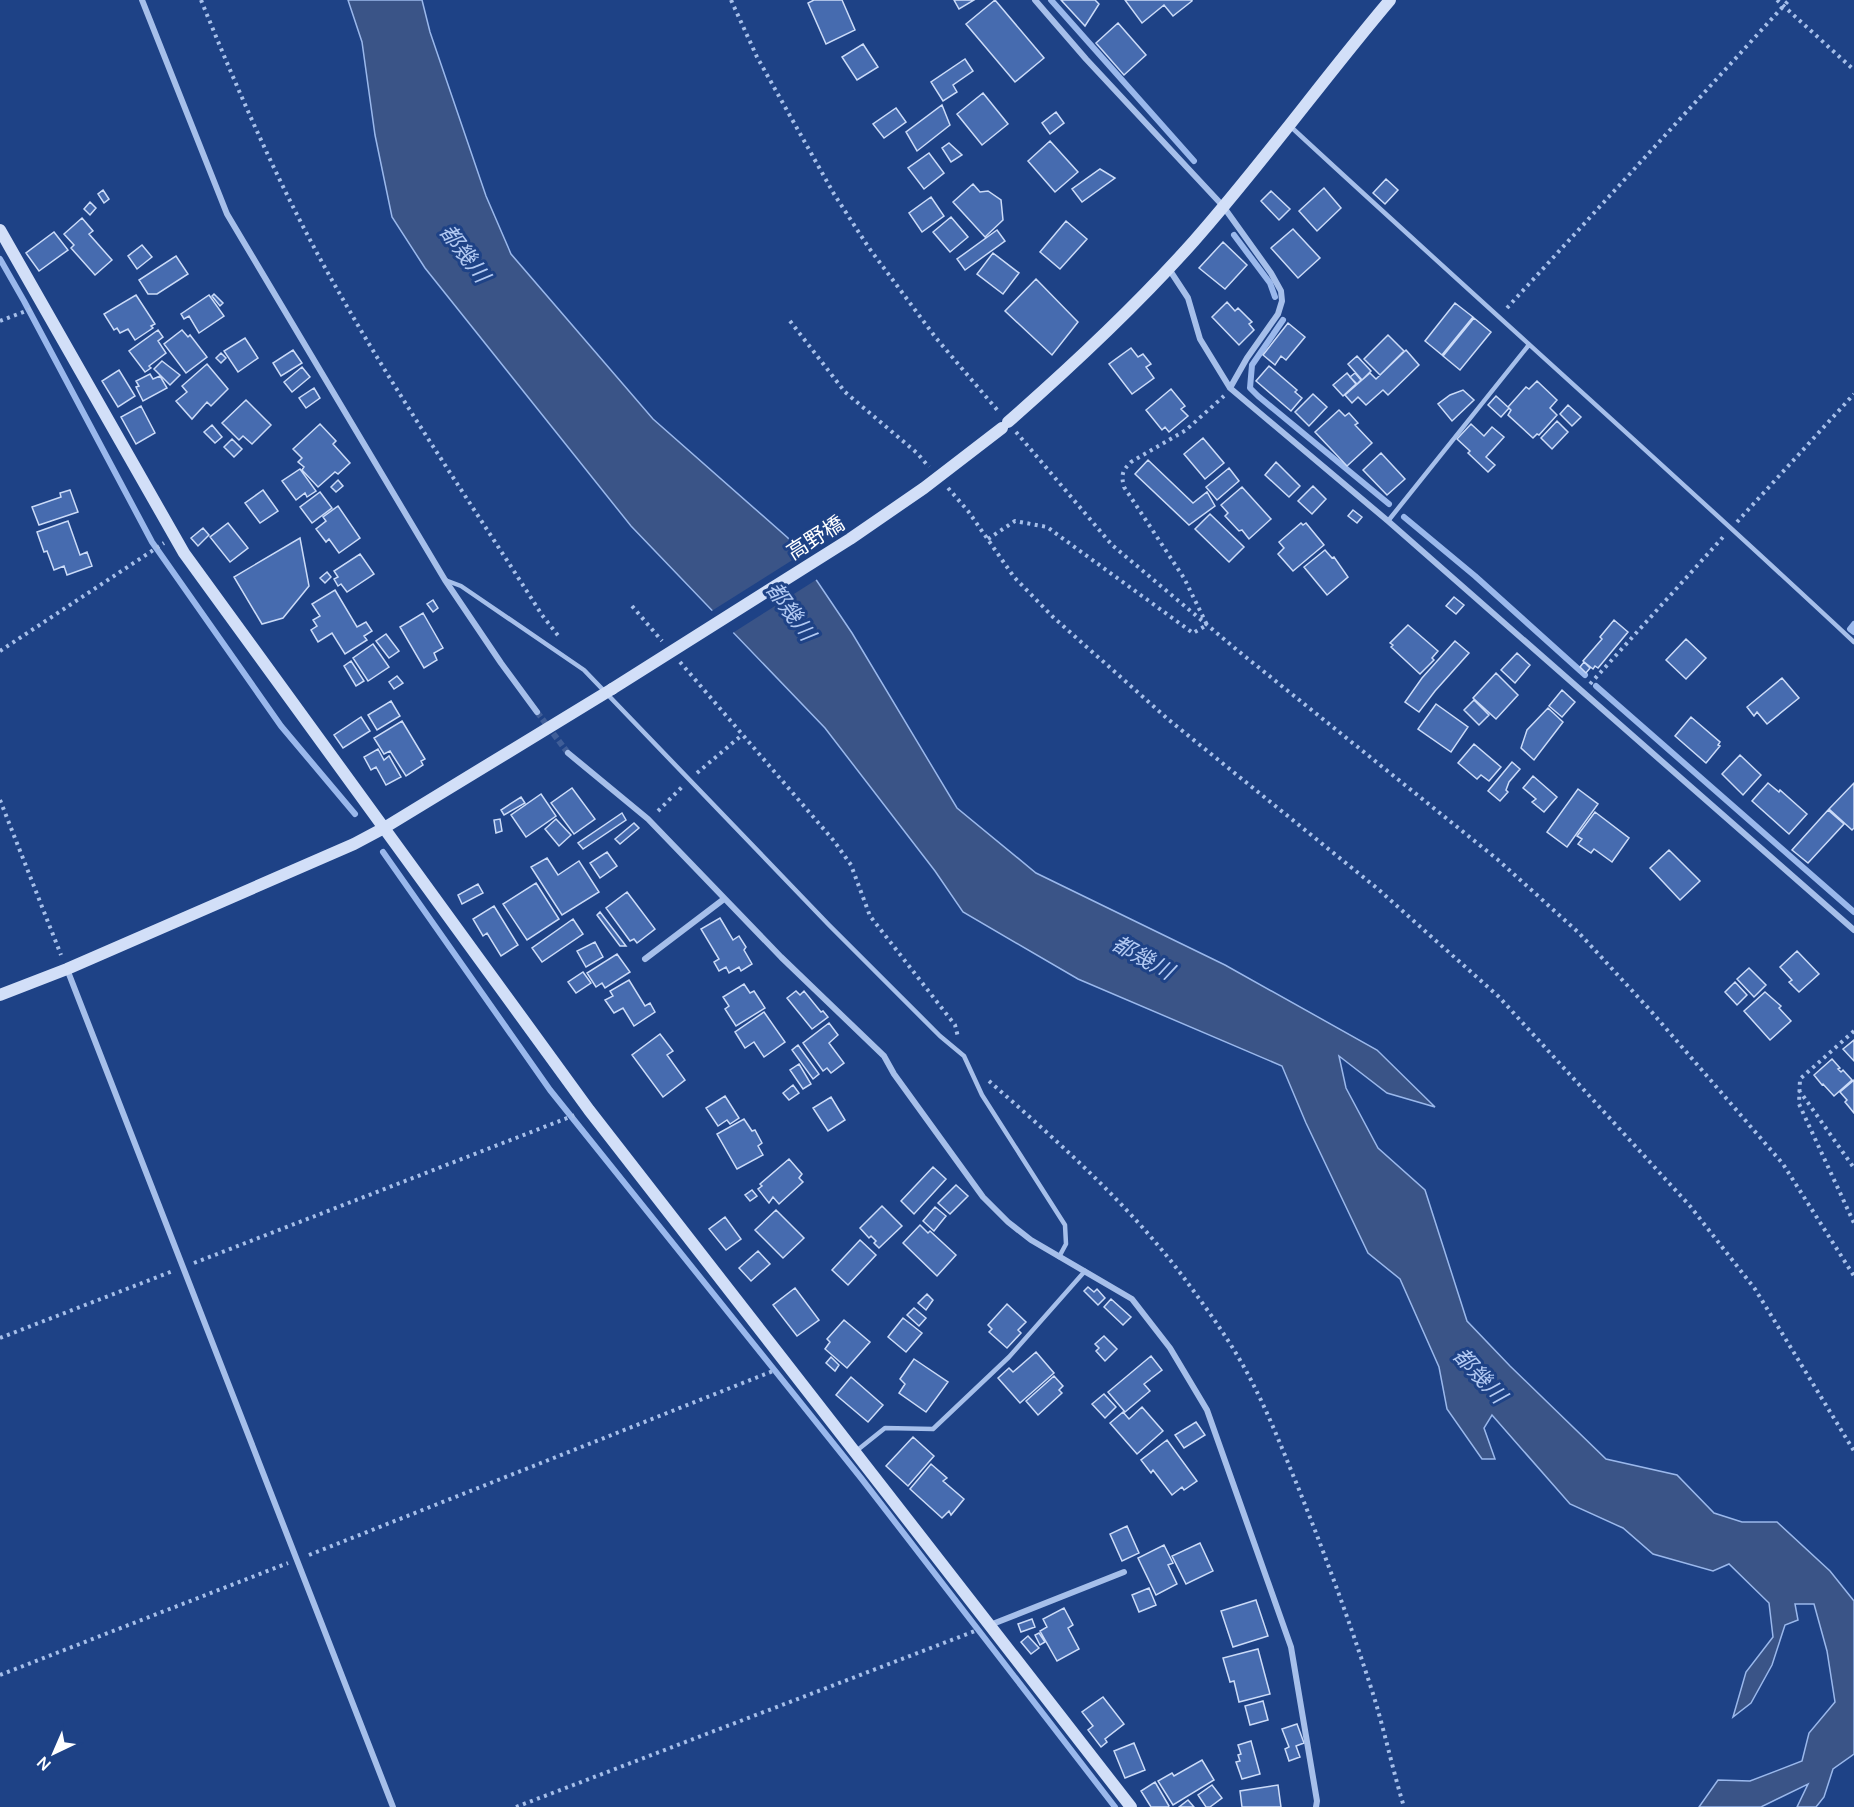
<svg xmlns="http://www.w3.org/2000/svg" width="1854" height="1807" font-family="Manrope,'Noto Sans JP',sans-serif">
<style>
.water{fill:#3a5487;stroke:#9ab8ec;stroke-width:1.5}
.pier{fill:#1e4286}
.lines{fill:none;stroke-linecap:round;stroke-linejoin:round}
.stream{stroke:#9ab8ec;stroke-width:6}
.building{fill:#466baf;stroke:#cbdbf8;stroke-width:1.5}
.street-tunnel{stroke:#405e98;stroke-width:6;stroke-dasharray:6 3;stroke-linecap:butt}
.path{stroke:#a6bfea;stroke-width:4;stroke-dasharray:3 4.5;stroke-linecap:butt}
.lane{stroke:#a6bfea;stroke-width:4.5}
.street{stroke:#a6bfea;stroke-width:6}
.secondary{stroke:#d2dff8;stroke-width:12}
.secondary-bridge{stroke:#d2dff8;stroke-width:12}
.labels{text-anchor:middle;dominant-baseline:central;stroke-width:6;stroke-linejoin:round;paint-order:stroke}
.street-label{font-size:21px;fill:#fff;stroke:#1e4286}
.water-label{font-size:22px;font-style:italic;fill:#b2c9f2;stroke:#1e4286}
</style>
<rect width="100%" height="100%" fill="#1e4286"/>
<path class="water" d="M348 0H422L430 32 486 196 511 254 653 419 788 538 852 633 957 808 1036 873 1225 965 1377 1050 1435 1107 1387 1093 1339 1056 1346 1088 1378 1148 1425 1190 1467 1321 1510 1366 1606 1459 1677 1475 1714 1513 1742 1522H1777L1830 1571 1854 1601V1754L1833 1769 1824 1797 1816 1807H1797L1808 1784 1761 1807H1699L1718 1780 1750 1781 1802 1761 1809 1733 1835 1702 1827 1651 1814 1604H1795L1798 1620 1785 1625 1772 1665 1751 1703 1733 1717 1746 1672 1773 1637 1769 1603 1729 1564 1713 1571 1653 1554 1623 1528 1570 1504 1492 1415 1484 1428 1495 1459H1482L1447 1409 1439 1367 1400 1279 1368 1253 1306 1123 1282 1066 1078 979 963 912 935 871 825 728 631 526 425 268 392 217 375 135 362 42Z"/>
<path class="pier" d="M802 554 819 578 731 634 710 612Z"/>
<g class="lines">
<path class="stream" d="M1051 0 1194 161
M1234 235 1270 283 1275 297
M0 259 24 301 152 542 281 726 355 814
M1283 320 1252 365 1250 388 1258 396 1389 504
M1404 517 1475 576 1585 675
M1854 624 1850 629 1854 632
M1596 686 1854 912
M383 852 550 1090 861 1478 1115 1807"/>
</g>
<path class="building" d="M814 0H842L855 30 826 44 808 3Z
M954 0H974L959 9Z
M995 0 1044 58 1015 82 966 24Z
M1061 0H1095L1099 4 1085 26Z
M1125 0H1192V1L1173 16 1164 5 1142 23Z
M1118 23 1146 55 1124 75 1096 43Z
M863 44 878 67 857 80 842 57Z
M965 59 973 71 953 85 957 92 943 101 931 82Z
M983 93 1008 124 982 145 957 114Z
M942 105 950 125 917 151 906 132Z
M896 108 906 122 884 138 873 124Z
M1056 112 1064 123 1050 134 1042 123Z
M1050 141 1078 172 1055 192 1028 161Z
M949 143 962 155 951 162 942 148Z
M929 153 944 173 924 189 908 168Z
M1100 169 1115 178 1082 202 1072 189Z
M1386 179 1398 190 1385 204 1373 193Z
M973 184 980 192 988 191 1001 200 1003 220 985 237 953 202Z
M1324 188 1341 208 1317 231 1299 211Z
M103 190 109 199 104 203 98 194Z
M1271 191 1290 209 1279 220 1261 201Z
M931 197 944 216 922 232 909 213Z
M90 202 96 208 90 215 84 209Z
M951 217 968 237 950 252 933 232Z
M82 218 93 231 89 234 112 260 95 275 71 248 74 245 64 234Z
M1066 221 1087 239 1060 269 1040 252Z
M1293 229 1320 258 1298 278 1271 248Z
M997 230 1005 241 965 270 957 259Z
M54 232 68 250 39 271 26 253Z
M1223 242 1247 265 1225 289 1199 268Z
M142 245 152 257 137 269 128 256Z
M993 253 1019 273 1003 294 977 274Z
M176 256 188 274 157 294H148L139 280Z
M1036 279 1078 322 1052 355 1005 311Z
M214 294 223 303 220 306 212 296Z
M136 295 155 324 151 326 153 328 135 340 128 329 120 333 117 328 114 330 104 314Z
M209 295 224 316 199 333 189 316 184 319 181 314Z
M1227 302 1235 311 1238 308 1252 322 1249 324 1254 330 1239 345 1212 317Z
M1455 303 1473 317 1442 355 1425 341Z
M1474 318 1491 332 1460 370 1443 356Z
M1288 323 1305 337 1286 360 1281 356 1275 365 1263 355Z
M158 330 163 337 158 341 166 353 149 366 151 368 145 372 129 351Z
M182 330 188 337 190 335 207 357 186 373 164 344Z
M1388 335 1404 351 1380 375 1364 359Z
M245 338 258 358 238 372 224 351Z
M1131 348 1138 357 1143 354 1151 364 1146 367 1154 378 1132 394 1109 364Z
M293 350 302 363 281 376 273 363Z
M1406 350 1419 365 1388 395 1383 390 1366 405 1358 397 1352 403 1345 395 1370 373 1376 379Z
M221 353 226 358 221 363 216 358Z
M1357 356 1371 371 1362 380 1348 364Z
M162 361 180 375 170 385 154 369Z
M207 364 228 389 211 406 207 402 192 419 176 401 187 392 182 386Z
M1269 366 1297 390 1295 392 1302 398 1291 411 1256 381Z
M302 367 310 377 292 392 284 382Z
M119 370 135 396 118 407 102 381Z
M1347 373 1356 384 1343 396 1333 385Z
M1355 373 1361 380 1357 384 1350 377Z
M150 374 153 379 160 376 167 388 143 401 136 387 139 386 136 381Z
M1537 381 1557 400 1550 408 1557 415 1539 435 1537 434 1533 438 1508 415 1511 410 1508 407 1526 387 1529 389Z
M314 388 320 398 306 408 299 398Z
M1171 389 1185 406 1181 409 1188 416 1169 432 1165 427 1162 430 1146 410Z
M1463 390 1474 400 1452 421 1438 404 1450 395Z
M1313 394 1327 407 1309 426 1295 412Z
M1496 396 1509 408 1501 417 1488 405Z
M246 400 271 425 252 444 243 436 239 440 222 423Z
M1568 405 1581 417 1572 426 1560 414Z
M141 406 155 433 136 444 121 417Z
M1339 410 1345 416 1349 413 1358 423 1355 425 1372 443 1347 466 1315 432Z
M1557 421 1568 432 1552 449 1541 438Z
M320 424 336 441 333 444 350 463 338 474 335 472 318 487 302 470 304 467 298 462 302 458 293 449Z
M1471 424 1484 436 1492 427 1504 437 1486 457 1495 465 1488 472 1468 453 1470 451 1457 439Z
M212 425 222 437 215 443 204 432Z
M1203 438 1224 463 1205 479 1184 454Z
M232 439 242 449 234 457 224 447Z
M1381 453 1405 479 1387 495 1363 470Z
M1148 460 1193 503 1207 492 1215 506 1189 525 1135 474Z
M1276 462 1300 486 1289 497 1265 475Z
M1229 468 1239 481 1217 500 1206 487Z
M300 469 316 491 307 497 305 493 296 500 282 481Z
M338 480 343 486 336 492 331 487Z
M1313 486 1326 499 1312 514 1298 501Z
M1242 487 1271 519 1249 539 1242 530 1239 531 1225 516 1228 513 1221 505Z
M70 490 78 512 39 525 32 507 61 497 60 493Z
M263 490 278 511 260 523 245 503Z
M320 492 332 508 312 523 300 507Z
M338 506 360 538 339 553 329 539 326 542 316 529 326 521 323 517Z
M1353 510 1362 517 1357 523 1348 516Z
M1210 514 1244 547 1229 562 1195 529Z
M68 521 80 555 87 552 92 566 67 575 64 566 54 570 47 551 44 552 37 532Z
M228 523 248 548 230 562 210 537Z
M1301 523 1303 525 1306 523 1324 545 1293 571 1278 554 1284 548 1279 542Z
M203 528 209 535 198 546 191 538Z
M300 538 309 586 283 618 262 624 234 577Z
M1325 550 1332 558 1334 557 1348 577 1327 595 1304 567Z
M360 554 374 574 347 592 341 584 338 586 334 579 338 577 334 571Z
M327 572 331 577 325 583 320 578Z
M335 590 357 627 366 622 372 631 364 636 367 640 345 654 332 633 318 642 311 630 317 626 313 620 320 616 312 604Z
M1454 597 1464 605 1456 614 1446 606Z
M433 600 438 608 433 612 427 604Z
M423 613 443 648 434 653 437 660 424 668 400 627Z
M1614 620 1628 632 1598 668 1595 666 1593 669 1583 661 1602 639 1600 637Z
M1408 625 1438 651 1432 658 1434 660 1420 674 1391 647 1393 645 1390 643Z
M386 634 399 651 389 658 376 641Z
M1686 639 1706 658 1686 679 1666 660Z
M1455 641 1469 653 1435 691 1419 712 1405 702 1422 678Z
M373 644 389 667 368 681 353 658Z
M1517 653 1530 665 1515 683 1501 670Z
M351 661 364 681 356 686 344 666Z
M1584 662 1590 668 1586 673 1580 667Z
M1496 673 1518 695 1496 719 1473 698Z
M397 676 403 683 394 689 389 682Z
M1782 678 1799 698 1767 724 1757 712 1754 716 1747 707Z
M1562 690 1575 702 1562 717 1549 706Z
M1474 700 1489 715 1479 725 1464 710Z
M391 701 400 716 377 730 368 715Z
M1436 704 1468 727 1451 752 1418 729Z
M1548 708 1563 722 1534 760 1521 748 1527 730Z
M361 717 370 731 343 748 334 735Z
M1691 717 1720 742 1718 745 1720 746 1706 763 1675 736Z
M402 721 425 759 421 761 423 765 406 776 390 751 384 754 374 738Z
M1474 744 1501 767 1489 781 1481 775 1477 779 1458 763Z
M378 749 384 760 389 756 401 777 386 785 376 767 371 770 364 757Z
M1740 755 1761 775 1743 795 1722 774Z
M1512 762 1520 769 1509 782 1506 790 1508 792 1500 801 1488 791Z
M1533 776 1557 797 1544 812 1532 802 1536 799 1523 788Z
M1768 783 1779 792 1780 790 1807 814 1789 834 1752 801Z
M1854 783V828L1852 830 1829 809Z
M572 788 595 819 574 834 551 803Z
M1578 789 1598 804 1567 847 1547 832Z
M541 794 556 816 526 837 511 815Z
M521 797 525 803 504 815 501 810Z
M1828 810 1844 824 1808 863 1792 850Z
M1595 812 1629 838 1612 862 1594 849 1591 853 1578 844 1582 839 1577 836Z
M622 813 626 820 583 849 578 843Z
M500 819 502 831 496 833 494 820Z
M556 819 571 835 559 846 545 829Z
M634 823 639 828 620 844 615 839Z
M1669 850 1700 881 1680 900 1650 868Z
M607 852 617 866 600 878 590 863Z
M547 858 558 875 579 861 599 892 562 915 531 867Z
M536 883 559 919 527 940 503 904Z
M478 884 483 893 462 904 458 895Z
M627 892 655 929 637 943 634 939 630 941 606 908Z
M494 906 518 945 501 956 487 933 483 936 473 919Z
M600 912 626 946H620L597 915Z
M720 918 733 940 739 936 746 947 744 950 752 964 741 971 739 967 729 973 726 967 719 971 714 962 719 959 701 929Z
M573 919 583 934 542 962 532 948Z
M595 942 603 957 586 967 577 951Z
M1797 951 1819 974 1799 992 1789 982 1792 980 1780 967Z
M617 954 630 972 605 988 602 983 596 987 587 973Z
M1749 968 1766 985 1754 997 1737 979Z
M583 972 591 983 576 993 568 982Z
M629 980 645 1006 650 1003 655 1012 634 1026 623 1008 614 1013 605 1000 613 996 610 991Z
M1735 982 1747 995 1737 1005 1725 992Z
M744 984 750 993 754 991 765 1008 736 1026 725 1009 729 1006 723 997Z
M796 991 800 995 804 991 821 1012 823 1011 828 1017 812 1029 787 998Z
M1765 992 1781 1006 1779 1008 1791 1021 1770 1040 1744 1011Z
M764 1012 785 1042 764 1057 754 1042 745 1048 735 1032Z
M829 1023 838 1035 829 1043 844 1063 831 1073 827 1068 823 1071 803 1043Z
M660 1034 673 1051 667 1055 685 1080 663 1097 632 1055Z
M1854 1040V1061L1843 1049Z
M798 1045 819 1074 813 1079 792 1050Z
M1832 1059 1840 1068 1838 1069 1841 1072 1843 1070 1852 1080 1834 1096 1823 1084 1822 1085 1814 1075Z
M799 1064 811 1084 803 1089 790 1070Z
M1854 1080V1113L1845 1102 1847 1100 1840 1092Z
M793 1085 799 1093 789 1100 783 1093Z
M725 1096 739 1118 730 1124 727 1120 718 1126 706 1108Z
M831 1097 845 1120 828 1131 813 1108Z
M744 1119 752 1131 755 1130 762 1143 758 1146 763 1155 737 1169 717 1134Z
M789 1159 802 1174 799 1178 803 1182 779 1204 773 1197 769 1203 758 1189 762 1186 760 1184Z
M933 1167 946 1179 914 1214 901 1201Z
M956 1185 968 1196 950 1214 938 1203Z
M752 1190 757 1196 750 1201 745 1195Z
M882 1206 902 1226 879 1248 874 1243 876 1241 871 1236 869 1238 860 1228Z
M935 1207 946 1216 934 1231 923 1221Z
M776 1210 804 1238 783 1258 755 1230Z
M725 1217 741 1239 726 1250 709 1229Z
M920 1225 928 1233 930 1231 956 1255 937 1276 903 1243Z
M860 1240 876 1255 848 1285 832 1270Z
M758 1251 770 1264 751 1281 739 1268Z
M1088 1287 1094 1292 1097 1289 1105 1298 1098 1305 1084 1291Z
M795 1288 819 1320 797 1336 773 1305Z
M927 1294 933 1300 926 1310 918 1303Z
M1111 1299 1131 1317 1123 1325 1104 1307Z
M1007 1304 1026 1322 1018 1330 1021 1333 1007 1348 989 1332 992 1329 988 1325Z
M914 1308 926 1318 919 1326 907 1315Z
M903 1318 922 1333 906 1352 888 1337Z
M844 1320 870 1342 847 1368 825 1349 830 1342 827 1339Z
M1104 1336 1117 1349 1105 1361 1096 1351 1099 1348 1095 1344Z
M1036 1352 1054 1373 1020 1403 998 1378 1009 1368 1013 1372Z
M1151 1356 1162 1370 1144 1384 1150 1391 1125 1412 1108 1392Z
M831 1357 839 1365 835 1371 826 1363Z
M914 1359 948 1382 926 1412 899 1393 905 1384 900 1379Z
M1054 1376 1063 1386 1059 1390 1062 1393 1038 1415 1026 1401Z
M851 1377 883 1405 868 1422 836 1395Z
M1104 1394 1116 1407 1105 1418 1092 1404Z
M1142 1407 1163 1431 1137 1454 1110 1423 1123 1412 1129 1419Z
M1196 1422 1205 1435 1184 1448 1175 1435Z
M913 1437 934 1456 908 1486 886 1466Z
M1167 1440 1197 1481 1184 1490 1182 1487 1172 1495 1153 1470 1151 1473 1141 1460Z
M931 1464 947 1478 943 1481 964 1499 951 1515 949 1511 942 1518 910 1489Z
M1127 1526 1139 1553 1122 1561 1110 1534Z
M1200 1543 1213 1571 1186 1584 1172 1556Z
M1164 1545 1173 1563 1168 1565 1177 1584 1156 1595 1138 1558Z
M1149 1588 1156 1605 1139 1612 1132 1595Z
M1256 1600 1268 1636 1233 1647 1221 1611Z
M1064 1608 1073 1625 1068 1628 1079 1649 1057 1661 1040 1631 1047 1627 1043 1619Z
M1032 1619 1035 1627 1021 1632 1018 1624Z
M1039 1633 1045 1642 1040 1645 1035 1635Z
M1028 1636 1039 1648 1031 1654 1021 1642Z
M1258 1649 1270 1694 1239 1702 1234 1681 1230 1682 1223 1658Z
M1103 1697 1124 1724 1105 1739 1107 1742 1101 1747 1088 1730 1093 1726 1082 1712Z
M1263 1701 1268 1720 1250 1725 1245 1706Z
M1297 1724 1304 1743 1296 1746 1300 1757 1289 1761 1285 1749 1289 1747 1282 1729Z
M1251 1741 1260 1774 1242 1779 1236 1762 1240 1761 1238 1755 1241 1754 1238 1745Z
M1134 1743 1145 1770 1125 1778 1114 1751Z
M1202 1760 1214 1780 1173 1805 1158 1781 1172 1773 1174 1776Z
M1155 1782 1169 1806 1168 1807H1151L1141 1791Z
M1212 1785 1222 1798 1210 1807H1206L1198 1795Z
M1278 1785 1281 1807H1242L1240 1791Z
M1188 1800 1194 1807H1179Z"/>
<g class="lines">
<path class="street-tunnel" d="M537 712 568 753"/>
<path class="path" d="M201 0C242 101 286 201 341 296 403 405 475 509 542 615L560 638
M731 0 757 57 834 194 869 248 936 338 999 412
M1777 0 1854 70
M1507 308 1789 0
M0 321 31 309
M790 321 845 392 917 453 929 467
M1016 432 1112 545 1237 650 1497 859 1579 933 1650 1010 1783 1164 1854 1276
M948 488 968 511 1014 577 1053 617 1169 720 1378 889 1499 997 1690 1206 1755 1289 1854 1451
M1737 522 1854 394
M988 539 1015 521 1047 527 1193 633 1207 625 1184 578 1124 487C1121 475 1122 471 1131 462L1186 430 1224 396
M632 606 662 641
M0 651 164 543
M680 662 834 841 851 865 870 916 955 1025 958 1037
M1590 684 1724 536
M697 773 742 735
M0 800 61 955
M658 811 682 787
M1854 1031 1800 1079 1799 1104 1854 1223
M989 1081C1056 1140 1123 1199 1178 1270 1205 1306 1233 1344 1253 1384 1271 1419 1285 1456 1300 1492 1327 1560 1352 1628 1374 1697 1385 1733 1393 1771 1404 1807
M1799 1090 1854 1168
M194 1263 575 1115
M0 1338 173 1271
M309 1555 773 1371
M0 1675 288 1563
M516 1807 975 1631"/>
<path class="lane" d="M1290 126C1477 299 1668 468 1854 642
M1388 521 1528 346
M445 580 461 586 584 670 829 925 940 1036 964 1056 982 1095 1065 1225 1066 1244 1059 1257
M855 1452 885 1428 933 1429 1009 1357 1085 1271"/>
<path class="street" d="M142 0 227 214 445 580 501 663 537 712
M1035 0 1086 59 1223 206 1271 273 1281 291 1282 301 1278 314 1247 358 1230 388
M1169 269 1188 298 1200 339 1230 388 1388 521 1854 930
M568 753 648 819 781 957 884 1056 894 1074 983 1197 1008 1222 1031 1240 1132 1299 1170 1348 1207 1410 1291 1647 1317 1801 1316 1807
M645 959 724 899
M67 969C174 1249 286 1527 393 1807
M990 1625 1124 1572"/>
<path class="secondary" d="M0 230 184 553 589 1110 1131 1807
M1008 422C1073 365 1137 305 1194 241 1263 163 1323 79 1390 0
M0 995 67 969 354 844 384 828 612 689"/>
<path class="secondary-bridge" d="M612 689 850 539 924 488 1002 428"/>
</g>
<g class="labels">
<g class="street-label">
<text transform="translate(815 537) rotate(-32)">高野橋</text>
</g>
<g class="water-label">
<text transform="translate(465 253) rotate(53)">都幾川</text>
<text transform="translate(791 611) rotate(54)">都幾川</text>
<text transform="translate(1143 957) rotate(29)">都幾川</text>
<text transform="translate(1480 1375) rotate(47)">都幾川</text>
</g>
</g>
<g transform="translate(54 1753) rotate(224)" stroke="#1e4286" stroke-width="4.5" paint-order="stroke">
<path d="M0-4.5L10 22L0 15L-10 22Z" fill="#ffffff"/>
<text y="-9" font-size="16" font-weight="bold" text-anchor="middle" fill="#ffffff">N</text>
</g>
</svg>
